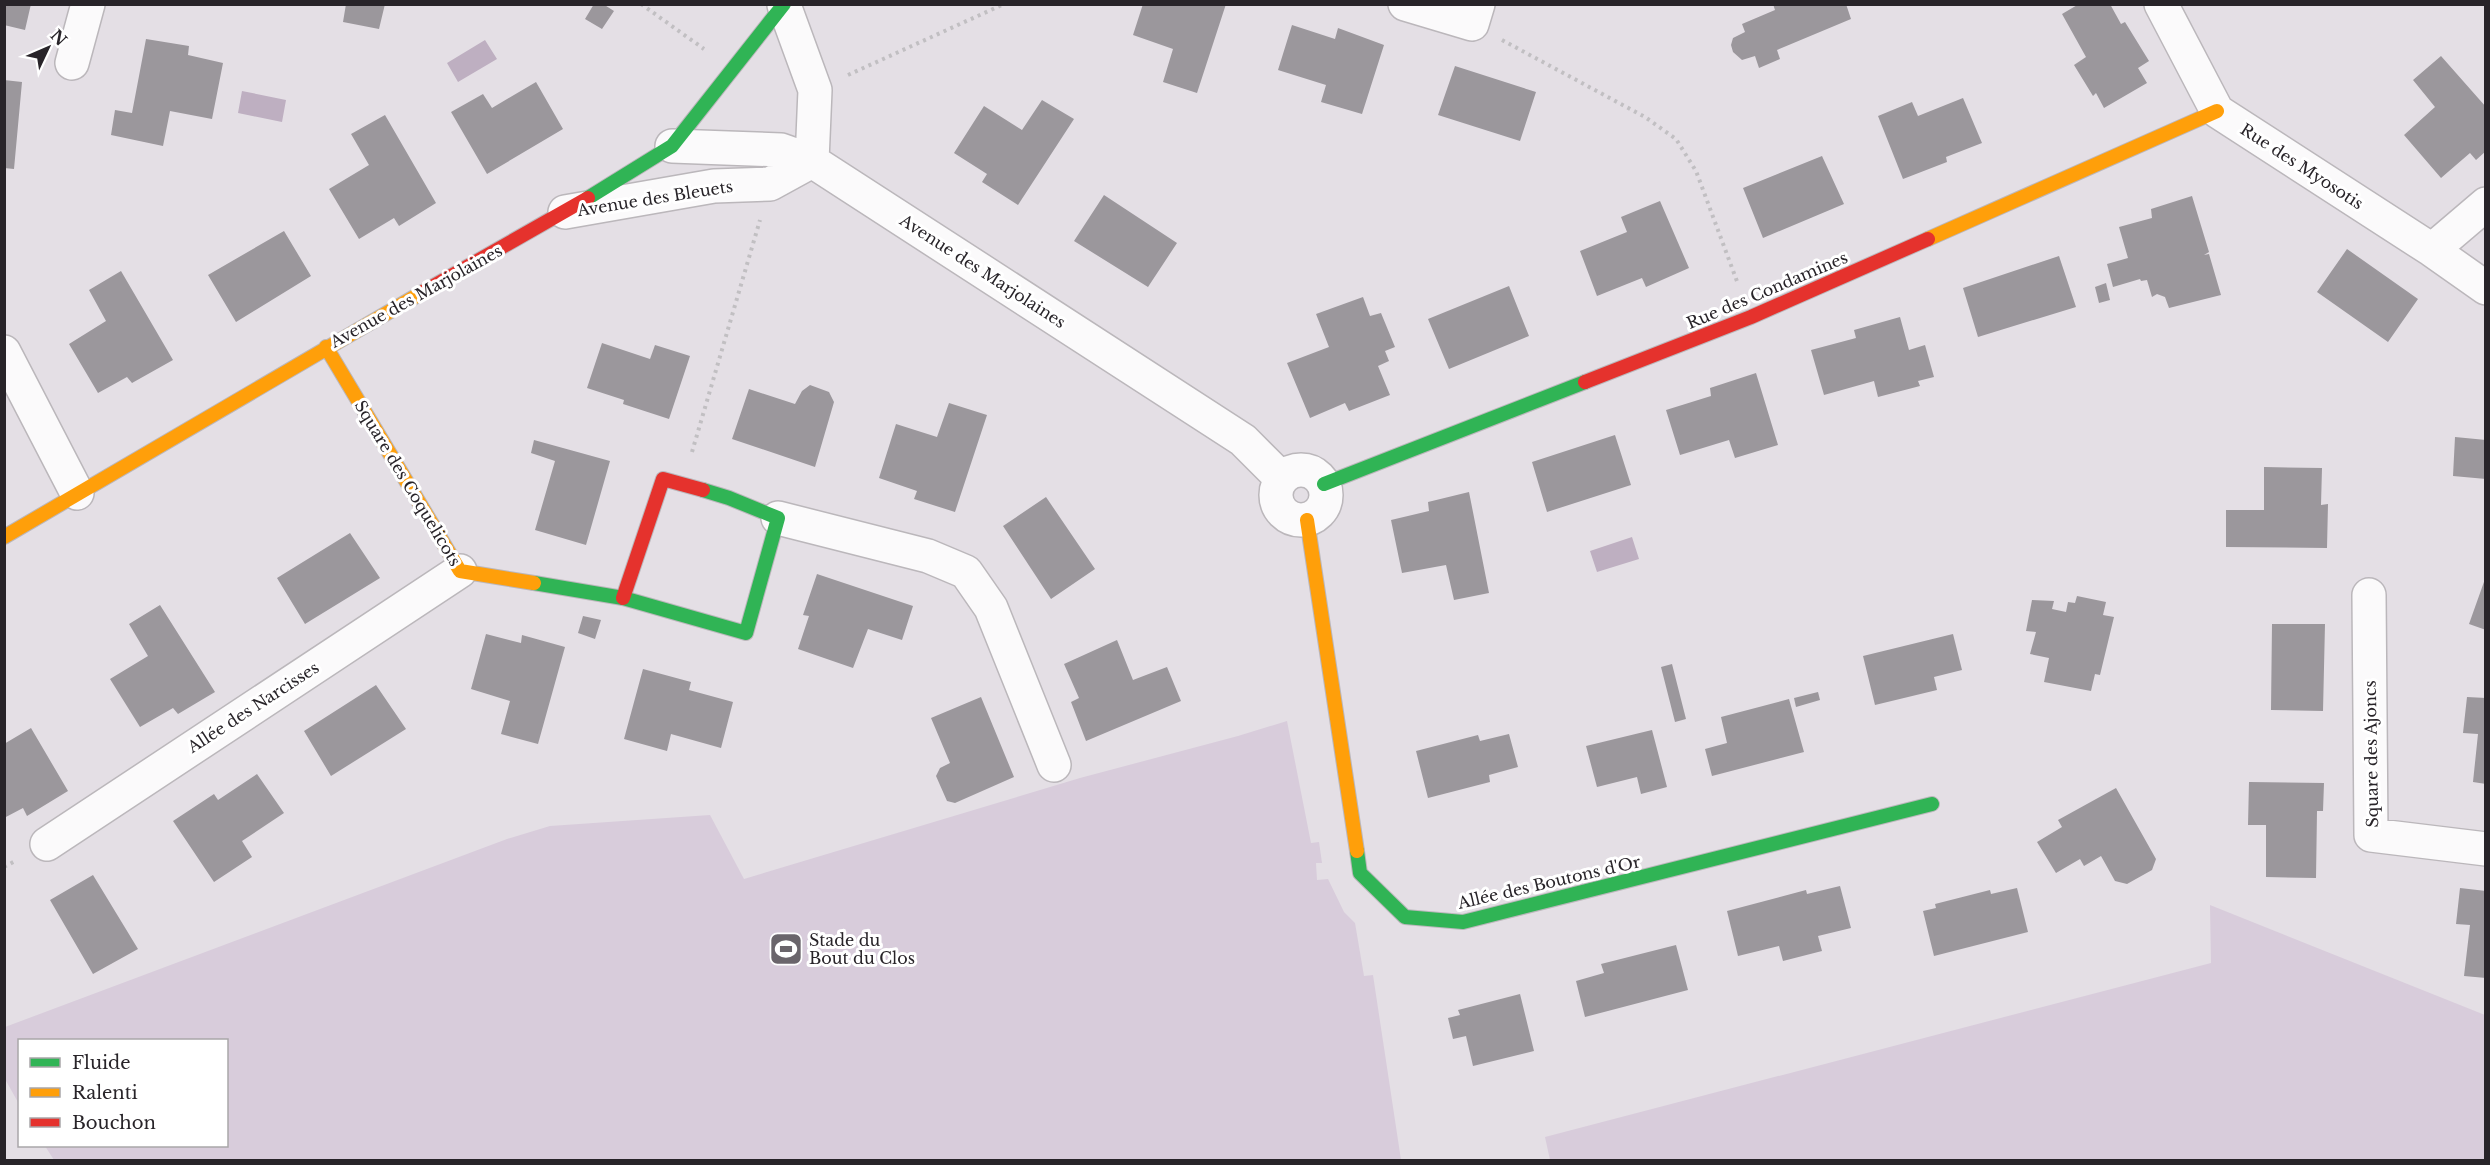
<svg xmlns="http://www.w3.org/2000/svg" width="2490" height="1165" font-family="'Libre Baskerville',serif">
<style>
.green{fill:#d8ccdb}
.water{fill:#beafc1}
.building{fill:#9b979c}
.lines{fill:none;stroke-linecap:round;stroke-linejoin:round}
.street-casing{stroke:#bbb7bb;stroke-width:36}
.fast-casing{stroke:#bbb7bb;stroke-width:16}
.slow-casing{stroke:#bbb7bb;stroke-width:16}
.jam-casing{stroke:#bbb7bb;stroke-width:16}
.path{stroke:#c1bfc2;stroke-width:4;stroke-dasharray:3 4.5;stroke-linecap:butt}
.street{stroke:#fbfafb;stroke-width:33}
.fast{stroke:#30b455;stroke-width:14}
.slow{stroke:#ff9f0a;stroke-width:14}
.jam{stroke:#e5322d;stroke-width:14}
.labels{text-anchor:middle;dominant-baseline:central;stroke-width:6;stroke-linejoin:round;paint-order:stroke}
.street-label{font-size:16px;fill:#282429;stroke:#fff}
.poi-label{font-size:16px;fill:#282429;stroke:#fff;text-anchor:start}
</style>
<rect width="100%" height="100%" fill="#e4dfe5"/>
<path class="green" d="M1287 721 1311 843 1319 842 1322 863H1316L1317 880 1328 879 1344 912 1355 923 1364 976 1373 975 1401 1160H54L45 1146H226V1040H20L19 1104 5 1079V1027L507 839 550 826 710 815 744 879 1080 778 1238 736Z
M2210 905 2485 1015V1160H1550L1545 1137 2211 963Z"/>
<path class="water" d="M485 40 497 59 458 82 447 63Z
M242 91 286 100 282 122 238 113Z
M1632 537 1639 559 1597 572 1590 551Z"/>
<path class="building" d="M4 4H31L25 30 4 25Z
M346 4H385L379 29 343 22Z
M594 4H603L614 11 602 29 585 19Z
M1143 4H1226L1197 93 1163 82 1173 49 1133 35Z
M1773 4H1846L1851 19 1777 50 1780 59 1759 68 1755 56 1742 60 1733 52 1731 45 1733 38 1745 32 1742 24 1775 10Z
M2079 4H2110L2121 24 2125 22 2149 61 2138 68 2147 83 2104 108 2096 93 2093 96 2074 65 2086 57 2062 14Z
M1292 25 1335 39 1338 28 1384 45 1362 114 1321 102 1326 85 1278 70Z
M146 39 189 46 188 55 223 63 212 119 170 111 163 146 111 135 115 110 132 113Z
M2441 56 2486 107V151L2476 160 2470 153 2441 178 2404 135 2435 107 2413 80Z
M1455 66 1536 92 1520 141 1438 115Z
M4 80 22 82 14 169 4 168Z
M536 82 563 129 487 174 451 112 483 94 492 108Z
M1963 98 1982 143 1946 157 1947 162 1903 179 1878 116 1912 102 1918 116Z
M1042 100 1074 119 1018 205 982 182 987 174 954 153 984 106 1022 130Z
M385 115 436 203 399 226 394 218 359 239 329 189 369 165 351 134Z
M1822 156 1844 204 1763 238 1743 188Z
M1104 195 1177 243 1148 287 1074 241Z
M2192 196 2209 252 2204 255 2209 254 2221 295 2169 308 2165 297 2157 294 2152 297 2147 280 2141 281 2140 279 2113 287 2107 264 2128 258 2119 227 2152 218 2151 209Z
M1660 201 1689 268 1646 287 1642 278 1597 296 1580 251 1627 232 1621 217Z
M284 231 311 276 236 322 208 275Z
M2347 249 2418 299 2388 342 2317 292Z
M2059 256 2076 307 1978 337 1963 288Z
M121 271 173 360 132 383 127 377 98 393 69 344 106 321 89 290Z
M2106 283 2110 300 2099 303 2095 287Z
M1509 286 1529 336 1449 369 1428 319Z
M1363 297 1370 316 1381 313 1395 347 1385 351 1389 361 1378 366 1390 395 1349 411 1345 403 1310 418 1287 363 1329 347 1316 314Z
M1900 317 1909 350 1925 345 1934 377 1918 381 1920 386 1878 397 1874 381 1824 395 1811 350 1856 338 1854 330Z
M602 343 650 359 655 345 690 356 669 419 623 404 624 400 587 388Z
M1756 373 1778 445 1735 458 1729 440 1680 455 1666 410 1711 396 1710 388Z
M810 385 829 392 834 402 815 467 732 439 749 389 795 404 802 391Z
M949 403 987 415 955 512 914 499 917 491 879 478 896 424 937 437Z
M1615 435 1631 485 1547 512 1532 462Z
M2455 437 2486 440V479L2453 476Z
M534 440 610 461 586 545 535 530 555 461 531 453Z
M2264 467 2322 468 2321 505 2328 504 2327 548 2226 547V510H2264Z
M1469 492 1489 593 1454 600 1446 565 1402 573 1391 520 1429 511 1428 502Z
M1046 497 1095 569 1051 599 1003 526Z
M350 533 380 578 305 624 277 578Z
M817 574 913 606 902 640 868 629 853 668 798 649 809 616 803 615Z
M2485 579H2486V630L2469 624Z
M2077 596 2106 602 2103 615 2114 617 2100 675 2095 674 2091 691 2044 682 2049 658 2030 654 2036 632 2026 631 2032 600 2054 601 2052 609 2066 612 2068 602 2075 603Z
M160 605 215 692 178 714 173 708 140 727 110 679 148 656 129 624Z
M583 616 601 620 595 639 578 633Z
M2272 624H2325L2323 711 2271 710Z
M486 634 521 643 522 635 565 647 538 744 501 734 510 701 471 689Z
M1953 634 1962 670 1934 677 1937 690 1875 705 1863 656Z
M1117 640 1133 680 1167 667 1181 701 1086 741 1071 702 1079 698 1064 664Z
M1672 664 1686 719 1675 722 1661 667Z
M643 669 691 682 689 690 733 702 721 748 671 734 667 751 624 739Z
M376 685 406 729 331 776 304 731Z
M1818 692 1820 700 1796 707 1794 698Z
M981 697 1014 777 955 803 947 801 936 776 940 768 950 763 931 718Z
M2467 697 2486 698V784L2473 782 2478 734 2463 733Z
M1789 699 1804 752 1712 776 1705 749 1727 743 1721 717Z
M31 728 68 791 27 816 23 808 4 818V744Z
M1652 730 1667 787 1641 794 1637 777 1597 787 1586 746Z
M1509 734 1518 767 1489 775 1490 782 1428 798 1416 751 1478 735 1480 741Z
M257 774 284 813 242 841 252 857 214 882 173 821 214 794 218 800Z
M2249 782 2324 783 2323 811H2317L2316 878 2266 877V825H2248Z
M2116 788 2156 859 2152 870 2127 884 2115 881 2101 856 2084 866 2080 859 2056 873 2037 842 2062 827 2058 820Z
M93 875 138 949 93 974 50 900Z
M1840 886 1851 928 1818 936 1822 951 1783 961 1779 946 1738 956 1727 911 1806 890 1807 894Z
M2017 888 2028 932 1934 956 1923 911 1936 908 1935 904 1990 890 1991 894Z
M2460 888 2486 891V978L2464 976 2470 925 2456 924Z
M1676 945 1688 990 1585 1017 1576 981 1604 973 1601 964Z
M1520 994 1534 1051 1473 1066 1466 1036 1453 1039 1448 1018 1460 1015 1458 1010Z"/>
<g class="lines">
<defs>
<path id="street" d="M1405 4 1472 24 1478 4
M2161 4 2217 111 2432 250 2486 288
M784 5 815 90 812 161
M72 63 88 4
M672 146 781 150 812 161 1243 440 1282 479
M565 212 714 186 770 184 812 161
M2432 250 2486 204
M4 352 77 493
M1276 495a25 25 0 1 1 50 0a25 25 0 1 1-50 0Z
M778 518 928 556 966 572 991 608 1054 765
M2369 595 2371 835 2486 849
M47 844 460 571"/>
<path id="fast" d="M588 198 672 146 784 4
M1324 484 1585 382
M534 583 623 598 746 633 778 518 729 498 703 490
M1357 851 1360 873 1405 917 1463 922 1932 804"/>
<path id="slow" d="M1928 239 2217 111
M326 347 460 571 534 583
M1307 520 1357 851
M4 537 423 292"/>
<path id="jam" d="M423 292 588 198
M1585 382 1751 317 1928 239
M623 598 663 479 703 490"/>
</defs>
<use href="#street" class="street-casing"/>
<use href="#fast" class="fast-casing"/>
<use href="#slow" class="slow-casing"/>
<use href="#jam" class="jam-casing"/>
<path class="path" d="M641 4 704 49
M1502 40 1645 117 1676 139 1696 171 1738 284
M848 75 1004 4
M692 452 760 220
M4 867 17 860"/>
<use href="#street" class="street"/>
<use href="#fast" class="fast"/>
<use href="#slow" class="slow"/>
<use href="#jam" class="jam"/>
</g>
<defs>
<symbol id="stadium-square" viewBox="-11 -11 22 22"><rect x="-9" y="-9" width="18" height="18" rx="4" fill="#6a656b" stroke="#fff"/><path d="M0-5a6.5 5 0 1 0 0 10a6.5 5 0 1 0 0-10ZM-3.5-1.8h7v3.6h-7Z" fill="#fff"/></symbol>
</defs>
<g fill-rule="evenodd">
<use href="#stadium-square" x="767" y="930" width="38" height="38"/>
</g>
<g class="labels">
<g class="street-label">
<text transform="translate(2302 166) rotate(33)">Rue des Myosotis</text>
<text transform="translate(655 198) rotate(-9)">Avenue des Bleuets</text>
<text transform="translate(983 271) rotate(33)">Avenue des Marjolaines</text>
<text transform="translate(1767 290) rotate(-23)">Rue des Condamines</text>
<text transform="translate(416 296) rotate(-29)">Avenue des Marjolaines</text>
<text transform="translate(408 483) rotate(59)">Square des Coquelicots</text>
<text transform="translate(253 707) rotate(-33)">Allée des Narcisses</text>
<text transform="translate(2371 754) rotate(-91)">Square des Ajoncs</text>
<text transform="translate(1549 882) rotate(-13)">Allée des Boutons d'Or</text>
</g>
<g class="poi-label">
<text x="809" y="940">Stade du<tspan x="809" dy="18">Bout du Clos</tspan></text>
</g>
</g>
<rect width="2490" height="1165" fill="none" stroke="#282429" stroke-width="12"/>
<rect x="18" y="1039" width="210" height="108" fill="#ffffff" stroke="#a9a7a9" stroke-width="1.5"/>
<rect x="30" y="1058" width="30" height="9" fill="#30b455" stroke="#a9a7a9" stroke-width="1.5"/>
<text x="72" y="1069" font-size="18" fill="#282429">Fluide</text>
<rect x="30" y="1088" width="30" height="9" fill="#ff9f0a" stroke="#a9a7a9" stroke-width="1.5"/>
<text x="72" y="1099" font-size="18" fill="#282429">Ralenti</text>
<rect x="30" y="1118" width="30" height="9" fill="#e5322d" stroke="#a9a7a9" stroke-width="1.5"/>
<text x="72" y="1129" font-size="18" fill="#282429">Bouchon</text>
<g transform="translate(48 48) rotate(46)" stroke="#ffffff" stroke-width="4.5" paint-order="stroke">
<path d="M0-4.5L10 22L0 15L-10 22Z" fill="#282429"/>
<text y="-9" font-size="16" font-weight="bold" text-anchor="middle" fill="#282429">N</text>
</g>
</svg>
